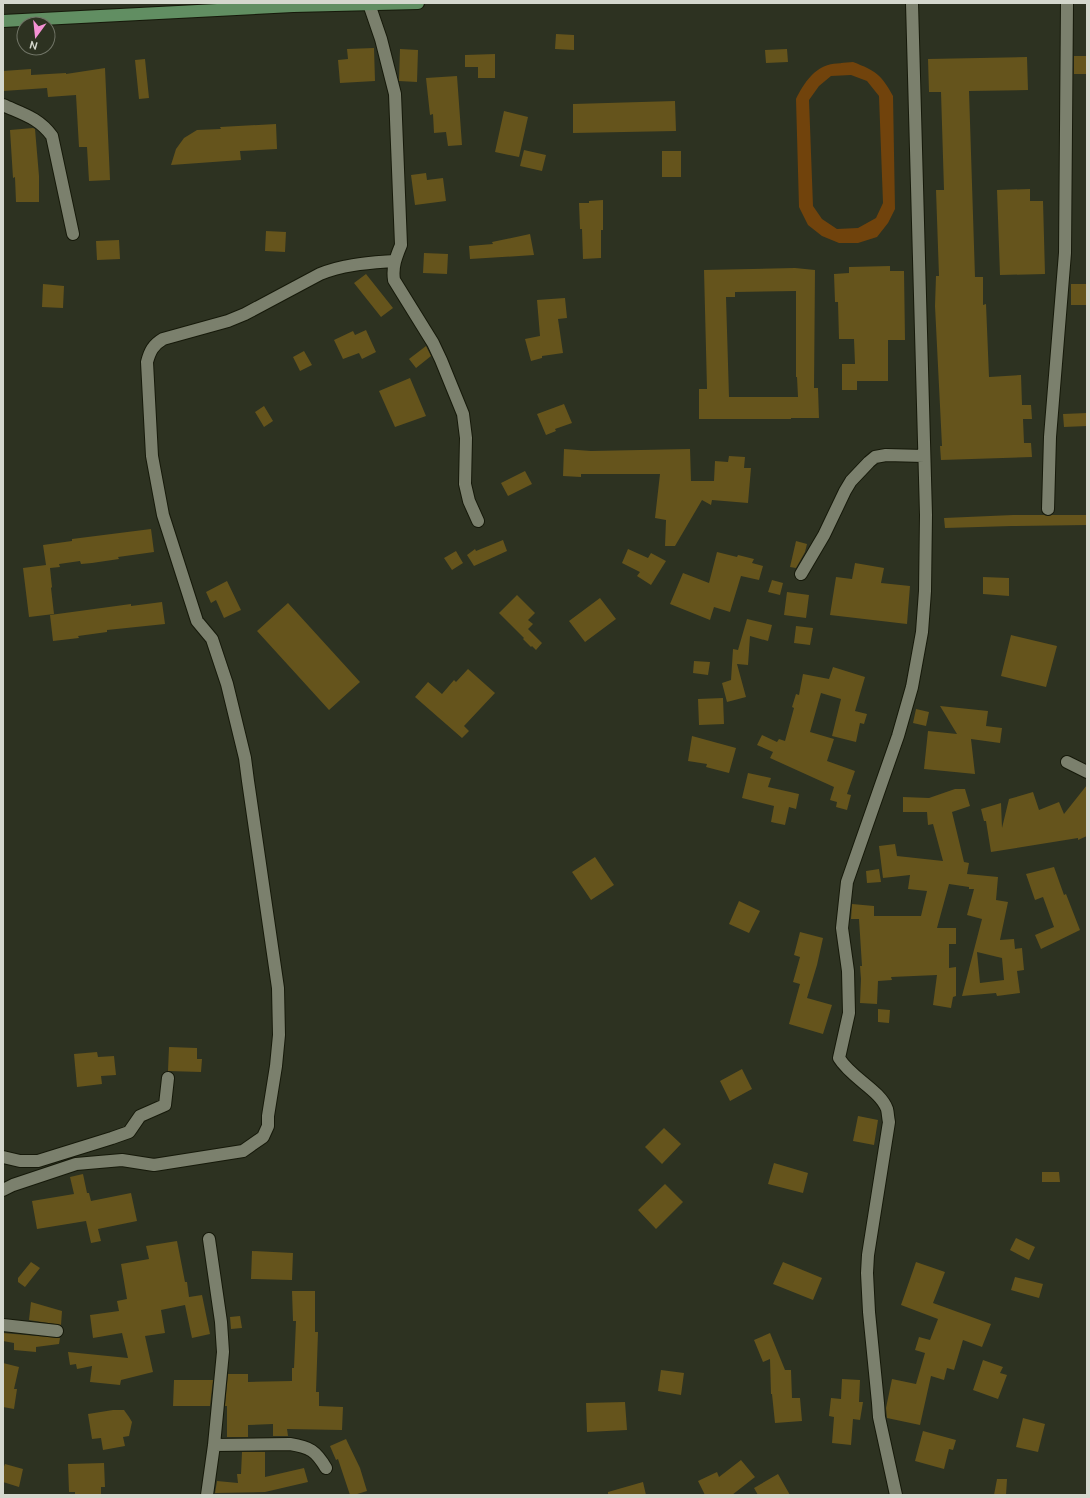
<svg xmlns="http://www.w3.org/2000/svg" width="1090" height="1498" font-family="Ubuntu,sans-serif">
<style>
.pitch{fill:#71430c;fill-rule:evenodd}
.building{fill:#65541c;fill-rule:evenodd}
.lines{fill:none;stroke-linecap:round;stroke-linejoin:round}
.minor-casing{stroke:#16190a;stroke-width:14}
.major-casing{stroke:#16190a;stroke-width:14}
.minor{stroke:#7b806d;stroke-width:12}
.major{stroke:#618e62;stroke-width:12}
</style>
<rect width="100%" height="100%" fill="#2d3221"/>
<path class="pitch" d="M853 62C876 71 881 74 893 96L895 209 888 223 877 237 858 243H839L822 236 808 225 799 207 796 99C803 85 812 70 828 65 835 63 845 63 853 62ZM851 75 867 81 879 96 883 203 876 218 858 228 837 229 822 219 813 206 809 100 819 86 831 76Z"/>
<path class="building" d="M556 34 574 35V50L555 49Z
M374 48 375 81 340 83 338 60 348 59 347 49Z
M400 49 418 50 417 82 399 81Z
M787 49 788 62 766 63 765 50Z
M495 54V78H478V67H465V55Z
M1074 56H1087V74H1074Z
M1027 57 1028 90 969 91 975 277H983V305L986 304 989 377 1021 375 1022 405H1031L1032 419H1023L1024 443H1031L1032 457 941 460 940 446H942L935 306 936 276H939L936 190H944L941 92H929L928 59Z
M145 59 149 98 139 99 135 60Z
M105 68 110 180 89 181 87 147H79L76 95 48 97 47 88 3 91V71L31 69V75L66 73V74Z
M457 76 462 145 448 146 446 132 434 133 433 114 430 115 426 78Z
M675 101 676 131 573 133V104Z
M504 111 528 117 519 157 495 152Z
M276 124 277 149 240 151 241 160 171 165 176 149 184 138 197 130 221 129 220 127Z
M33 128 35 129 39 176V202H16L15 177 13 178 10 130Z
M524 150 546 155 542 171 520 166Z
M662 151H681V177H662Z
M426 173 427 180 443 178 446 201 415 205 411 175Z
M1030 189V201H1043L1045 274 1000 275 997 190Z
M603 200V230H601V258L583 259 582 229H580L579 203H589V201Z
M266 231 286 232 285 252 265 251Z
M530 234 534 255 470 259 469 246 493 244 492 242Z
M119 240 120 259 97 260 96 241Z
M424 253 448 254 447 274 423 273Z
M890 266V271H904L905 340H888V381H857V390H842V364H855L854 339H839L838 302H835L834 274 849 273V267Z
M795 268 815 270 814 388H818L819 418H791V419H699V389H707L704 270ZM796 291V377H797L798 397H729L726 297H735V292Z
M366 274 393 308 381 317 354 283Z
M43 284 64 286 63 308 42 307Z
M1071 284H1087V305H1071Z
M565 298 567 318 558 319 563 353 542 356V358L531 361 525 339 540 336 537 300Z
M366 330 376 352 362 359 359 353 343 359 334 340 353 331 355 335Z
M426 346 431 356 416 368 409 359Z
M304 351 312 365 300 371 293 357Z
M410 378 426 416 395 427 379 391Z
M564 404 572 423 555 429 556 431 546 435 537 414Z
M264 406 273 421 264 427 255 412Z
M1087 413V426L1064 427 1063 414Z
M564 449 591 451 690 449 691 481H714L715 461 728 462 729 456 745 457 744 468H751L748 503 712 500 711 505 702 500 675 546H665L666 520 655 518 660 474H581V477L563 476Z
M525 471 532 484 508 496 501 483Z
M1013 515H1044L1048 516 1052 515H1087V525L1012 526 945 528 944 518Z
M151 529 154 552 118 557 119 559 92 563 81 564 80 561 59 564 60 567 50 568 52 587 51 588 54 614 29 617 23 568 46 565 43 545 72 541V539Z
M503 540 507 551 474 566 467 555 475 549 476 551Z
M796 541 807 544 805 552 796 568 790 567Z
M628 549 648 558 651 553 666 561 651 585 637 576 640 572 622 563Z
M456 551 463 563 452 570 444 558Z
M717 552 737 557 738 555 754 559 752 563 763 566 759 580 741 576 730 612 714 607 710 620 670 604 683 573 709 583Z
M855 563 884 568 881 583 910 586 907 624 830 615 836 577 852 579Z
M983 577 1009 578V596L983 594Z
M772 580 783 583 780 595 768 592Z
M227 581 241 610 224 618 216 600 211 603 206 592Z
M787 592 809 595 806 618 784 615Z
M517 595 535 613 528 620 533 624 528 629 542 643 536 650 532 646 531 647 523 639 524 638 499 613Z
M600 598 616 619 585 642 569 621Z
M162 602 165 624 107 630V632L78 636 79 638 53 641 50 615 131 604V606Z
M288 603 360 682 329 710 257 631Z
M747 619 772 625 768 641 750 636 748 665 737 664 746 697 727 702 722 683 731 680 733 649 738 650Z
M796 626 813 628 810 645 794 643Z
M1011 635 1057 646 1046 687 1001 676Z
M694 661 710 662 708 675 693 673Z
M833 667 865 677 855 711 867 714 864 724 860 723 856 742 832 736 841 699 821 693 810 732 834 739 827 761 855 771 847 794 851 795 847 810 836 807 837 802 830 800 834 787 770 758 773 752 757 745 762 735 777 742 779 739 785 741 794 708 792 707 796 694 799 695 803 674 829 679Z
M468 669 495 693 464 726 469 731 462 738 415 697 428 682 442 694 454 680 456 682Z
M723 698 724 724 699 725 698 699Z
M940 706 988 711 986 726 1002 728 1000 743 971 739 975 774 924 769 928 731 957 734Z
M916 709 929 712 926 726 913 723Z
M692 736 736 748 729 773 706 767 707 764 688 761Z
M748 773 771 778 768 787 799 794 796 809 789 807 785 825 771 822 774 806 742 798Z
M1087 785V836L1078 840V838L991 852 986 821H984L981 809 1001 803 1002 828 1009 799 1033 792 1039 810 1059 802 1064 814Z
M955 789H965L970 806 952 812 964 862 969 863 967 874 998 877 996 900 1008 902 1000 940 1014 939 1015 949 1022 948 1024 970 1017 971 1020 993 997 996 996 993 962 996 982 919 967 915 974 889H969V887L949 884 937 928H956V944H949V968L956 967V996L953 997 951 1008 933 1005 937 975 891 977 892 980 878 981 877 1004 860 1003 861 979 860 966H862L859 919H851L852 904 874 906V916H921L927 891 908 889 910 875 883 878 879 846 895 844 897 856 943 861 933 824 928 825 927 812H903V797L929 798ZM977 952 1002 958 1004 980 980 983Z
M595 857 614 885 591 900 572 872Z
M1054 867 1064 895 1066 894 1080 930 1041 949 1035 935 1054 927 1043 897 1035 900 1026 874Z
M879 869 881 882 867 883 866 871Z
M739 901 760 911 749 933 729 924Z
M800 932 823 938 817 965 807 998 832 1005 823 1034 789 1024 800 984 793 982 800 957 794 955Z
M878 1009 890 1010 889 1023 878 1022Z
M169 1047 197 1048V1059H202L201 1072 168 1071Z
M97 1052 98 1057 114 1056 116 1075 101 1076 102 1084 77 1087 74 1054Z
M742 1069 752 1089 730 1101 720 1081Z
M858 1116 878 1120 874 1145 853 1141Z
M664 1128 681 1144 662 1164 645 1147Z
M774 1163 808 1173 803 1193 768 1184Z
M1042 1172H1059L1060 1182H1042Z
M83 1174 87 1193H89L91 1201 131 1193 137 1221 98 1229 101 1241 91 1243 86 1221 37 1229 32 1201 74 1194 70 1177Z
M665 1184 683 1202 656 1229 638 1210Z
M1016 1238 1035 1247 1029 1260 1010 1250Z
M177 1241 185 1282H187L189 1297 202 1295 210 1334 192 1338 185 1305 161 1310 165 1333 145 1336 153 1372 121 1380 120 1385 90 1382 92 1366 77 1369 76 1364 70 1365 68 1352 128 1358 122 1333 93 1338 90 1315 119 1311 117 1301 127 1299 121 1264 149 1259 146 1246Z
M252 1251 293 1253 292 1280 251 1279Z
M31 1262 40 1268 25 1287 18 1282V1278Z
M783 1262 822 1278 813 1300 773 1284Z
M916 1262 945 1272 933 1303 991 1324 982 1347 963 1340 954 1370 947 1368 944 1380 931 1376 920 1425 887 1418 886 1408 892 1379 916 1384 925 1353 915 1350 919 1337 930 1340 938 1319 901 1305Z
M1015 1277 1043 1284 1039 1298 1011 1290Z
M292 1291H315V1332H318L316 1392H319V1406L343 1407 342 1430 287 1429 288 1436H273V1424L248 1425V1437H227V1406H225L228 1374H248V1382L292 1381V1368H294L296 1321H293Z
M31 1302 62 1311 61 1325 29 1320Z
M240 1316 242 1328 231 1329 230 1317Z
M3 1333 60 1338 59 1344 36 1347V1352L14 1350V1343L3 1341Z
M770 1333 785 1370H791L792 1398H800L802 1421 775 1423 772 1394H771L770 1359 763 1362 754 1340Z
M983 1360 1003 1367 1000 1373 1007 1375 998 1399 973 1390Z
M3 1363 19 1367 14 1389H17L14 1409 3 1407Z
M661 1370 684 1373 681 1395 658 1391Z
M842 1379 860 1380 859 1402H863L860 1420 853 1419 851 1445 832 1443 834 1417 829 1416 831 1398 841 1399Z
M174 1380H213L210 1406H173Z
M625 1402 627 1430 587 1432 586 1403Z
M113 1410H124L129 1417 132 1422 129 1436 123 1437 125 1446 103 1450 101 1438 92 1439 88 1414Z
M1023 1418 1045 1424 1038 1452 1016 1447Z
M923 1431 956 1440 953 1450 949 1449 944 1469 915 1461Z
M346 1439 360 1468 367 1491 354 1495H350L338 1459 336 1460 330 1446Z
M242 1452H265V1477L304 1468 308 1482 265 1492 215 1493 217 1481 238 1483 237 1474H241Z
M741 1460 755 1477 732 1495H705L698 1481 717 1472 719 1477Z
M104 1463 105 1487H101V1495H75V1492H69L68 1464Z
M5 1464 23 1469 19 1487 3 1482V1469Z
M778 1474 790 1495H758L754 1488Z
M997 1479H1007L1006 1495H994Z
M643 1482 646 1495H608V1492Z"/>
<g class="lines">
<defs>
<path id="minor" d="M369 4 381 39 395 94 401 245C396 257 392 267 394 280L433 343 441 360 463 414 466 438 465 484 469 501 478 521
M3 105C23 114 39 118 52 136L73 234
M1048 509 1050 437 1065 253 1067 3
M801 574 824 535 845 491 851 481 869 462 875 457 886 455 924 456
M1067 762 1087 772
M3 1157 20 1161H38L112 1138 129 1132 140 1116 165 1105 168 1078
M3 1190 13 1185 76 1164 122 1160 154 1165 243 1151 263 1137 268 1126V1116L276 1066 279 1035 278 988 248 781 245 758 227 684 212 639 197 621 163 515 152 456 147 362C150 351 153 345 163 339L228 321 245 314 320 274C344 264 369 263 394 261
M3 1325 57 1331
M214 1445 290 1444C310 1447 316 1451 326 1468
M207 1495 214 1445 223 1352 221 1322 209 1239
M896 1495 879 1417 878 1403 869 1312 867 1273 868 1255 889 1122C888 1118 888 1113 887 1109 880 1090 851 1078 839 1058L849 1013 848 971 842 928 847 882 898 736 912 687 922 632 925 591 926 515 912 3"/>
<path id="major" d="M3 21 293 6 418 3"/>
</defs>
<use href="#minor" class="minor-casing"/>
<use href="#major" class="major-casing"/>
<use href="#minor" class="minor"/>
<use href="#major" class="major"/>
</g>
<rect width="1090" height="1498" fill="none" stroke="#d4d7cd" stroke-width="8"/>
<g transform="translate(36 36) rotate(195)"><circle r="19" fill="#2d3221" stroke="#707466"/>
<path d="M0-3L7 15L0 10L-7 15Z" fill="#f491d3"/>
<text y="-6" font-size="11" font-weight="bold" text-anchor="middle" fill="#d4d7cd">N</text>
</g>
</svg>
